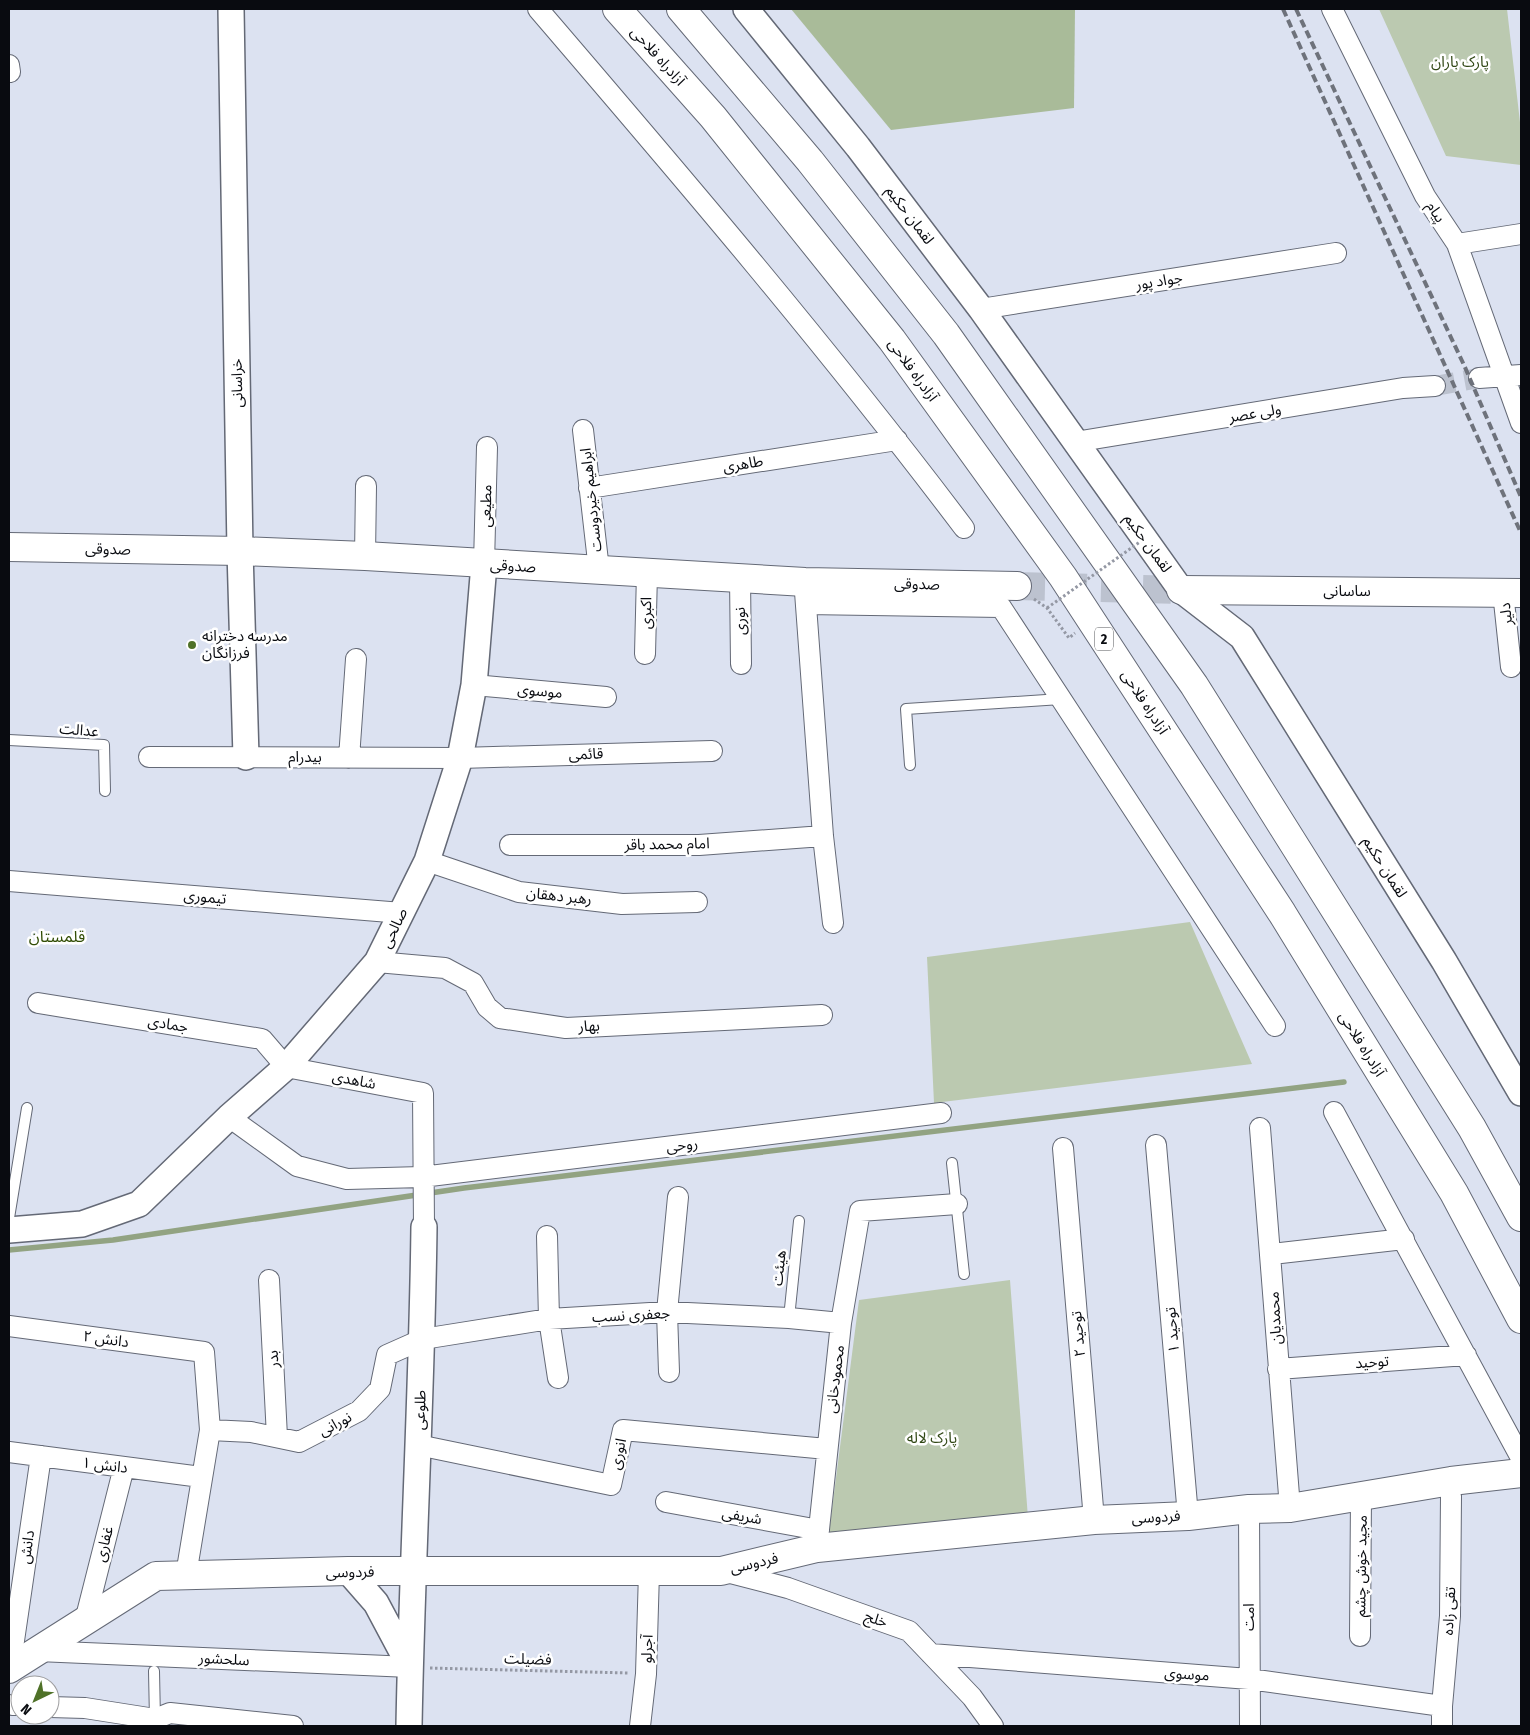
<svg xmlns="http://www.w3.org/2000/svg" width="1530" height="1735" font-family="'Fira Sans Condensed','Noto Sans Arabic',sans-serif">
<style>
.green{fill:#bbc9b0}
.forest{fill:#a9bb99}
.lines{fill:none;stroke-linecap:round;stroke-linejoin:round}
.stream{stroke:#92a382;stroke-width:5.5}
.minor-tunnel{stroke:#bcc2cf;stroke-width:20;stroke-dasharray:20 10;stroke-linecap:butt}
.secondary-tunnel{stroke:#bcc2cf;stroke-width:28;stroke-dasharray:28 14;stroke-linecap:butt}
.service-casing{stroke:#646976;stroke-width:12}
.minor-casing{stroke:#646976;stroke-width:22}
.tertiary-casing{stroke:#646976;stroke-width:28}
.secondary-casing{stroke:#646976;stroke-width:30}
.motorway-casing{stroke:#646976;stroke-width:30}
.path{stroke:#9498a4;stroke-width:3;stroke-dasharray:2.5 2.5;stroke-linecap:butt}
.service{stroke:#fff;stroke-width:10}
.minor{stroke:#fff;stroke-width:20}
.tertiary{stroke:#fff;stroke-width:25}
.secondary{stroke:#fff;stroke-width:28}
.motorway{stroke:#fff;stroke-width:28}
.rail{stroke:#6e727b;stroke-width:4;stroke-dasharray:8 4;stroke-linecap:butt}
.path-bridge{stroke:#9498a4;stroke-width:3;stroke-dasharray:2.5 2.5;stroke-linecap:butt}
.poi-dot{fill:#4f7128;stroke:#fff;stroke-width:2}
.labels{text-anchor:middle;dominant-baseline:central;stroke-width:5;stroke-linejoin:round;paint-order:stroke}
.shield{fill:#fff;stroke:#535458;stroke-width:1}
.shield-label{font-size:14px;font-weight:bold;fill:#090b10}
.street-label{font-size:15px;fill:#090b10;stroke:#fff}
.park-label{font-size:15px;fill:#304714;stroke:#fff}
.poi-label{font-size:15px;fill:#090b10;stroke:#fff;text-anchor:start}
.neighbourhood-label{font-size:16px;fill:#314d05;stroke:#fff}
</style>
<rect width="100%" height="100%" fill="#dce2f1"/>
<path class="green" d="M1379 9H1507L1521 131V165L1446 156Z
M1190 922 1252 1064 934 1103 927 957Z
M1010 1280 1028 1518 828 1540 859 1300Z"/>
<path class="forest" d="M791 9H1075L1074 108 891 130Z"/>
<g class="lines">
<path class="stream" d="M9 1250 113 1240 464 1188 1344 1082"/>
<path class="minor-tunnel" d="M1435 386 1479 378"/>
<path class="secondary-tunnel" d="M1017 586 1181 590"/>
<defs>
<path id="service" d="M9 740 104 745 105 791
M910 765 906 709 1061 699
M952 1163 964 1274
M9 1218 27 1108
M789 1318 799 1221
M154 1671 155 1720"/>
<path id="minor" d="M538 9C683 178 829 349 964 528
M1332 9 1425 196 1457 244 1521 423
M9 65 10 72
M1457 244 1521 234
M981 309 1336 253
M1479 378 1521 375
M583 430 599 570
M1075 442 1403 388 1435 386
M589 488 897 440
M365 556 366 486
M484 564 487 447
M740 578 741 664
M805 592 823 836 833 923
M1503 592 1511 667
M806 604 1001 607 1275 1026
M645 654 647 573
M474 685 606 697
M149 757 460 758 712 751
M349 758 356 659
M510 845H699L823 836
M427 861 519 892 622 904 697 902
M9 881 402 913
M377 962 445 968 473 983 487 1007 500 1018 566 1028 822 1015
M38 1003 262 1039 286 1067 423 1093 424 1227
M1334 1112 1521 1458
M229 1117 297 1166 347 1179 422 1177 941 1113
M1260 1128 1290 1508
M1156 1145 1188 1516
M1063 1148 1094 1520
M547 1236 549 1319 558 1378
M1272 1254 1404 1239
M269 1280 277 1437
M9 1326 204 1352 210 1430 186 1575
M1278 1369 1466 1355
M669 1372 667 1312 678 1197
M210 1430 251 1432 299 1442 359 1411 380 1389 387 1355 423 1339 549 1319 667 1312 789 1318 841 1323
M418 1445 611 1485 623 1430 827 1449
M9 1452 201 1477
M666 1502 819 1530
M1249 1509 1250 1726
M817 1548 841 1323 860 1211 957 1204
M723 1571 788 1588 909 1631 972 1697 993 1726
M85 1621 124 1467
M1360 1636 1361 1496
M38 1651 410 1667
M931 1654 1249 1679 1442 1706
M10 1668 41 1456
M12 1705H20
M50 1707 85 1708 155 1719 170 1713 293 1726
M640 1726 646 1674 649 1572
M1442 1726V1706L1450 1616 1451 1496"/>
<path id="tertiary" d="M231 9 240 551 246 757
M746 9 858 147 981 309 1181 590 1242 637 1444 961 1521 1093
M9 1230 82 1224 139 1204 229 1117 286 1067 377 962 427 861 460 758 474 685 484 564
M348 1571 376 1603 409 1665
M409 1726C412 1560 422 1393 424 1227"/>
<path id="secondary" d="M9 547 240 551 365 556 805 582 1017 586
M1181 590 1521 593
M9 1669 156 1576 348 1571H721L817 1548 1094 1520 1188 1516 1249 1509 1290 1508 1451 1481 1521 1473"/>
<path id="motorway" d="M617 9 713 117 892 340 1063 577 1282 913 1454 1193 1521 1319
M681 9 810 161 946 334 1194 685 1472 1128 1521 1217"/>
</defs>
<use href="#service" class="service-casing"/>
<use href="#minor" class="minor-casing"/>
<use href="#tertiary" class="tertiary-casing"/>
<use href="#secondary" class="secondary-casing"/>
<use href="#motorway" class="motorway-casing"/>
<path class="path" d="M1034 599 1047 608 1069 638 1075 633
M430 1668 629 1673"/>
<use href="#service" class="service"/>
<use href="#minor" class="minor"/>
<use href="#tertiary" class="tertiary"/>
<use href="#secondary" class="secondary"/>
<use href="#motorway" class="motorway"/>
<path class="rail" d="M1283 9 1521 533
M1296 9 1464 365 1521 497"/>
<path class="path-bridge" d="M1047 608 1144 539"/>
</g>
<circle class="poi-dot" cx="192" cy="645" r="5"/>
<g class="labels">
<rect class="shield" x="1095" y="627.5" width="18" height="23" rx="4"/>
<g class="shield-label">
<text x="1104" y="639">2</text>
</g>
<g class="street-label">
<text transform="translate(658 56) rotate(48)">آزادراه فلاحی</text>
<text transform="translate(1436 212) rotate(57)">پیام</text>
<text transform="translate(910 215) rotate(53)">لقمان حکیم</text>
<text transform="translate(1159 281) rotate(-9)">جواد پور</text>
<text transform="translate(913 370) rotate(54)">آزادراه فلاحی</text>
<text transform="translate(237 383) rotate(-91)">خراسانی</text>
<text transform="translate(1255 413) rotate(-9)">ولی عصر</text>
<text transform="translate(743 464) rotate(-9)">طاهری</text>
<text transform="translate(591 500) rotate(-96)">ابراهیم خیردوست</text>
<text transform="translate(486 506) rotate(-89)">مطیعی</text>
<text transform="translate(1148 543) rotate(54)">لقمان حکیم</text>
<text transform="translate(108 549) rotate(1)">صدوقی</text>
<text transform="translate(513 566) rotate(3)">صدوقی</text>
<text transform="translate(917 584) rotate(1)">صدوقی</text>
<text x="1347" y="591">ساسانی</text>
<text transform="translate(646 613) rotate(-89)">اکبری</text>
<text transform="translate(1506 614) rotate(-96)">دلیر</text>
<text transform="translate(740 621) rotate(-91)">نوری</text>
<text transform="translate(540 691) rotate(5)">موسوی</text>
<text transform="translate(1145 702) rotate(57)">آزادراه فلاحی</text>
<text transform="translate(79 730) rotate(5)">عدالت</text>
<text transform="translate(586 754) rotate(-2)">قائمی</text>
<text x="305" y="757">بیدرام</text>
<text transform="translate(667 844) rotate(-1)">امام محمد باقر</text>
<text transform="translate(1385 867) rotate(58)">لقمان حکیم</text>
<text transform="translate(559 896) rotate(6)">رهبر دهقان</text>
<text transform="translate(205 897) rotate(5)">تیموری</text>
<text transform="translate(394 928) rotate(-64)">صالحی</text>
<text transform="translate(168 1024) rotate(9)">جمادی</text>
<text transform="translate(589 1026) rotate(-3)">بهار</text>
<text transform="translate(1362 1044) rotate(58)">آزادراه فلاحی</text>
<text transform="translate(354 1080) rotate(11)">شاهدی</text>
<text transform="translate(682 1145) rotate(-7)">روحی</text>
<text transform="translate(779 1268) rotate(-84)">هیئت</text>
<text transform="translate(631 1315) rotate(-3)">جعفری نسب</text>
<text transform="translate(1275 1318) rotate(-93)">محمدیان</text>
<text transform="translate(1172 1330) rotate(-95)">توحید ۱</text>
<text transform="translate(1078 1334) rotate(-95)">توحید ۲</text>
<text transform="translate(106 1339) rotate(8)">دانش ۲</text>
<text transform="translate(273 1359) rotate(-93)">بدر</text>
<text transform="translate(1372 1362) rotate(-4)">توحید</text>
<text transform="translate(835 1379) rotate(-83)">محمودخانی</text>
<text transform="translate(420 1410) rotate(-88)">طلوعی</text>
<text transform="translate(335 1424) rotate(-28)">نورانی</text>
<text transform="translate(618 1454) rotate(-78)">انوری</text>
<text transform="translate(105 1465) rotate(7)">دانش ۱</text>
<text transform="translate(742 1516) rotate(10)">شریفی</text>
<text transform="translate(1156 1517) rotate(-3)">فردوسی</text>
<text transform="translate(104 1544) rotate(-76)">غفاری</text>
<text transform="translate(27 1547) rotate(-82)">دانش</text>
<text transform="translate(754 1563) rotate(-13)">فردوسی</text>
<text transform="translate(1361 1566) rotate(-89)">مجید خوش چشم</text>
<text transform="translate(350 1572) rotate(-1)">فردوسی</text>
<text transform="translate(1449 1611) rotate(-87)">تقی زاده</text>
<text transform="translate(1249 1617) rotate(-90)">امت</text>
<text transform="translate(876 1619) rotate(19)">خلج</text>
<text transform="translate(647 1649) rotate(-88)">آجرلو</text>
<text transform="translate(224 1659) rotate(3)">سلحشور</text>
<text transform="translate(528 1659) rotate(2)">فضیلت</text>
<text transform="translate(1187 1674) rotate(4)">موسوی</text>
</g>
<g class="park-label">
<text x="1460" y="62">پارک باران</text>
<text x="932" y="1438">پارک لاله</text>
</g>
<g class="poi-label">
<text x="202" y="636">مدرسه دخترانه<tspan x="202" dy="17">فرزانگان</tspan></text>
</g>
<g class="neighbourhood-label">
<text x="57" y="936">قلمستان</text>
</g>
</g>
<rect width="1530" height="1735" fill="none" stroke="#090b10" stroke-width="20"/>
<g transform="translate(35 1700) rotate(223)"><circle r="24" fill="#ffffff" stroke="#9d9d9f"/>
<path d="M0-4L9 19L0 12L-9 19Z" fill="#4f7128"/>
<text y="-8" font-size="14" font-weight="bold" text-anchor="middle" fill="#090b10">N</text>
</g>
</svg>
